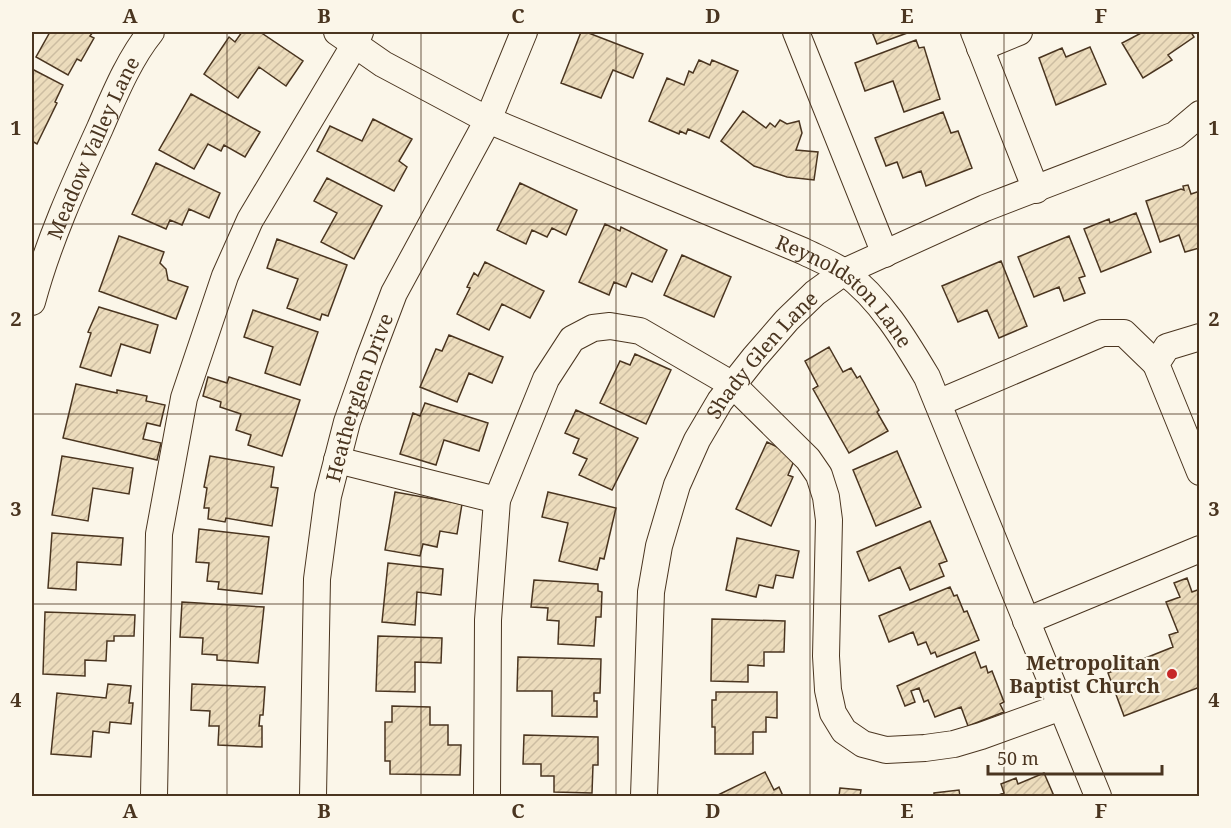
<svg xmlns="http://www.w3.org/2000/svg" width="1231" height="828" font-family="'Noto Serif',serif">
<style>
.building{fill:url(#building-hatch);stroke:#4a3520;stroke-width:1.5}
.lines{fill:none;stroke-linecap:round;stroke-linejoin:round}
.minor-casing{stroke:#4a3520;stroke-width:28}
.minor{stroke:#fbf6e9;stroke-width:26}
.grid{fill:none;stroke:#4a3520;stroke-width:1.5;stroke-opacity:0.55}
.poi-dot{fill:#c62828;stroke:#fbf6e9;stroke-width:2}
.labels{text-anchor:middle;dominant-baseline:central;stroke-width:4.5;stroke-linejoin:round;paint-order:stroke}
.street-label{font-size:20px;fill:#4a3520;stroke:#fbf6e9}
.poi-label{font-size:20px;font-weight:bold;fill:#4a3520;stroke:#fbf6e9;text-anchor:end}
.neatline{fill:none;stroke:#4a3520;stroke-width:2}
.grid-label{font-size:20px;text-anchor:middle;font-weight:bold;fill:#4a3520}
</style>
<defs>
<pattern id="building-hatch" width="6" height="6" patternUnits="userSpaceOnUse" patternTransform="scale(1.5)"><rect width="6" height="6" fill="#ecdcbc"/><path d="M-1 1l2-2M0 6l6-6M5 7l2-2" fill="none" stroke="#ccbda1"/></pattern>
</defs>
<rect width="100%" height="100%" fill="#fbf6e9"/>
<path class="building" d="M50 32H93L90 36 94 38 81 61 77 59 68 75 36 57Z
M242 32H260L303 61 286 86 259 67 238 98 204 74 229 37 235 42Z
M581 32H586L643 54 633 78 613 70 601 98 561 83Z
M872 32H910L877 44Z
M1143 32H1191L1194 37 1168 55 1172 60 1143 78 1122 43Z
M916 40 919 48 924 47 940 99 904 112 893 81 865 91 855 63Z
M1090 47 1106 84 1056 105 1039 58 1062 48 1066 57Z
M699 60 710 65 712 60 738 71 709 138 688 129 686 134 680 131 679 134 649 121 667 78 684 85 689 71 693 73Z
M32 69 63 85 55 102 57 103 37 144 32 141Z
M191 94 260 132 245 157 224 145 221 151 208 144 194 169 159 150Z
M743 111 766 128 770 123 775 127 780 120 787 124 799 121 802 133 796 150 818 152 814 180 787 177 754 166 721 141Z
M943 112 951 133 958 131 972 168 926 186 921 171 903 178 897 162 886 166 875 138Z
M373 119 412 139 399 161 407 167 394 191 317 151 330 126 362 141Z
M156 163 220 193 209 218 189 209 182 225 170 220 166 229 132 214Z
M327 178 382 206 354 259 321 242 337 213 314 201Z
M520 183 577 210 566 235 552 228 547 237 532 230 526 244 497 230Z
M1188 185 1191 194 1200 191V249L1199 248 1185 252 1179 235 1160 242 1146 201 1181 189 1184 190 1183 186Z
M1136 213 1151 252 1101 272 1084 229 1109 219 1110 223Z
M605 224 620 231 621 227 667 250 652 282 632 273 626 287 614 282 609 295 579 282Z
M119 236 164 252 160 263 166 269 168 280 188 287 176 319 99 291Z
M1069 236 1085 276 1079 278 1085 293 1064 301 1059 287 1034 297 1018 257Z
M277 239 347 265 328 316 322 314 320 320 287 308 298 279 267 268Z
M682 255 731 277 714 317 664 295Z
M1001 261 1027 326 999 338 987 310 958 322 942 286Z
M485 262 544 291 530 318 502 304 489 330 457 314 470 288 467 287 474 273 478 276Z
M99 307 158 325 150 353 121 344 111 376 80 367 91 333 88 332Z
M253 310 318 332 300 385 265 373 273 347 244 337Z
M449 335 503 357 492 383 469 373 457 402 420 387 436 349 442 351Z
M829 347 843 372 851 368 857 378 860 376 879 410 877 412 888 431 849 453 813 389 818 386 805 361Z
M635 354 671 370 646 424 600 403 620 361 630 365Z
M208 377 227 383 229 377 300 400 282 456 248 445 251 435 236 430 241 414 220 407 221 402 203 396Z
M76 384 117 393V390L147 396 146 401 165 405 160 426 147 423 143 439 161 443 157 460 63 438Z
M425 403 488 423 479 451 444 440 436 465 400 454 413 413 420 416Z
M576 410 638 438 612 490 579 475 587 459 573 453 579 439 565 433Z
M767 442 796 456 788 475 793 477 771 526 736 509Z
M897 451 921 507 876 526 853 470Z
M62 456 133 468 129 494 93 488 88 521 52 515Z
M210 456 274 467 271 487 278 488 272 526 226 518 225 522 208 519 209 508H204L207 488 204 487Z
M395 492 462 504 457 534 440 531 437 547 423 544 420 556 385 550Z
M548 492 616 508 604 559 600 558 597 570 559 561 568 523 542 517Z
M930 521 947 561 939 564 944 576 910 590 900 567 869 581 857 552Z
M199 529 269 537 262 594 218 589 219 582 207 581 209 563 196 562Z
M52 533 123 538 121 565 77 562 76 590 48 588Z
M737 538 799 551 793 578 776 575 773 588 759 585 756 597 726 590Z
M388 563 443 569 441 595 417 592 415 625 382 622Z
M1187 578 1192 592 1200 589V687L1124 716 1108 673 1173 647 1169 635 1178 632 1166 602 1180 597 1174 583Z
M534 580 598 584V591L602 592 601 617H596L594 646 558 644 559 621 547 620 548 608 531 607Z
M950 587 954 596 957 595 964 612 967 611 979 640 937 657 935 652 931 654 926 642 918 645 913 632 889 642 879 616Z
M182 602 264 607 258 663 217 660V655L202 654 203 638 180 637Z
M45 612 135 615 134 636H114V641H107L106 661 85 660V676L43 674Z
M712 619 785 621 784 652H764V666L748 665V682L711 681Z
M378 636 442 638 441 663 415 662V692L376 691Z
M975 652 981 668 986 666 988 673 992 671 1004 702 1000 704 1004 712 968 726 961 707 935 717 928 700 924 702 919 688 911 691 915 702 905 706 897 686Z
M518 657 601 659 600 693H594V701H597V717L552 716V691H517Z
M108 684 131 686 129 703H133L131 724 110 722 109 733 93 731 91 757 51 754 57 693 106 698Z
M192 684 265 687 263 715H260L259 726H262V747L218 745 219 726H209L210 711 191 710Z
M716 692H777V718L766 717V732H753V754H715V727H712V700H716Z
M392 706 430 707V725H448V745H461L460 775 390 774V761H385V722H392Z
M524 735 598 737V765H593L592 793 554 792V776H541V764H523Z
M765 772 774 790 779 787 783 796H716Z
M1044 773 1054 796H996L1004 793 1001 784 1016 778 1018 784Z
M840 788 861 790 860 796H839Z
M959 790 960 796H934V793Z"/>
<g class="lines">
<defs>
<g id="minor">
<path id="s1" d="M337 32 383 64 488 120 803 251C817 258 832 264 844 272 880 298 905 340 927 377L1098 796"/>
<path d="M796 32 885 254"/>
<path d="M974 32 1036 190"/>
<path d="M980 48 1019 32"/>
<path id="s2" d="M32 302C48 242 74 185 100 128 114 96 129 59 151 32"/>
<path d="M1200 337 1167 347 1156 364 1200 472"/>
<path d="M938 403 1102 333H1124L1156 364"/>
<path d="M337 460 497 500"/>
<path d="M1026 621 1200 549"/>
<path d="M154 796 159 534 184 398 225 276 250 220 355 44 360 32"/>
<path id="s3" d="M313 796 317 579 328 496 347 422 369 359 394 293 488 120 524 32"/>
<path d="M487 796 488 620 497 500 546 379 572 339 593 328 610 326 640 331 733 385 808 459 819 475 826 497 829 520 826 656 828 690 833 713 844 731 863 744 886 750 925 748 954 744 981 736 1061 707"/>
<path id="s4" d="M644 796 651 592 659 546 677 485 697 440 720 401 754 358 787 320 815 293 844 272 985 208 1175 135 1200 114"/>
</g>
</defs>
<use href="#minor" class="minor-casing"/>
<use href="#minor" class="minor"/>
</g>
<path class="grid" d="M227 32V796M421 32V796M616 32V796M810 32V796M1004 32V796M32 224H1200M32 414H1200M32 604H1200"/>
<circle class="poi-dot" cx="1172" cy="674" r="6"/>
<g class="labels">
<g class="street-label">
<text stroke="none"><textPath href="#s2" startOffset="166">Meadow Valley Lane</textPath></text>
<text stroke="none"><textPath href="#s1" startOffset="574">Reynoldston Lane</textPath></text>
<text stroke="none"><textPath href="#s4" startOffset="471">Shady Glen Lane</textPath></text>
<text stroke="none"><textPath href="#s3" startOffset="404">Heatherglen Drive</textPath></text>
</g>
<g class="poi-label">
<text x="1160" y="662">Metropolitan<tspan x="1160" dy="23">Baptist Church</tspan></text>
</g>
</g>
<rect width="1231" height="828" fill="none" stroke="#fbf6e9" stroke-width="66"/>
<path d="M988 765v9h174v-9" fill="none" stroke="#4a3520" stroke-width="3"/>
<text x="997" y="765" font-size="18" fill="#4a3520" stroke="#fbf6e9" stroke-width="4.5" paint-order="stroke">50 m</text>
<rect x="33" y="33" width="1165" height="762" class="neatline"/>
<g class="grid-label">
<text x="130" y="23">A</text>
<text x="324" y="23">B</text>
<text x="518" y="23">C</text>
<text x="713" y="23">D</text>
<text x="907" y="23">E</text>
<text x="1101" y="23">F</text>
<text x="16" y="135">1</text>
<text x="1214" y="135">1</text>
<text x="16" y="326">2</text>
<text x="1214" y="326">2</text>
<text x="16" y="516">3</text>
<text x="1214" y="516">3</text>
<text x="16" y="707">4</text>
<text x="1214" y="707">4</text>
<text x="130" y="818">A</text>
<text x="324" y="818">B</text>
<text x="518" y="818">C</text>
<text x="713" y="818">D</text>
<text x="907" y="818">E</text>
<text x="1101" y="818">F</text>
</g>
</svg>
